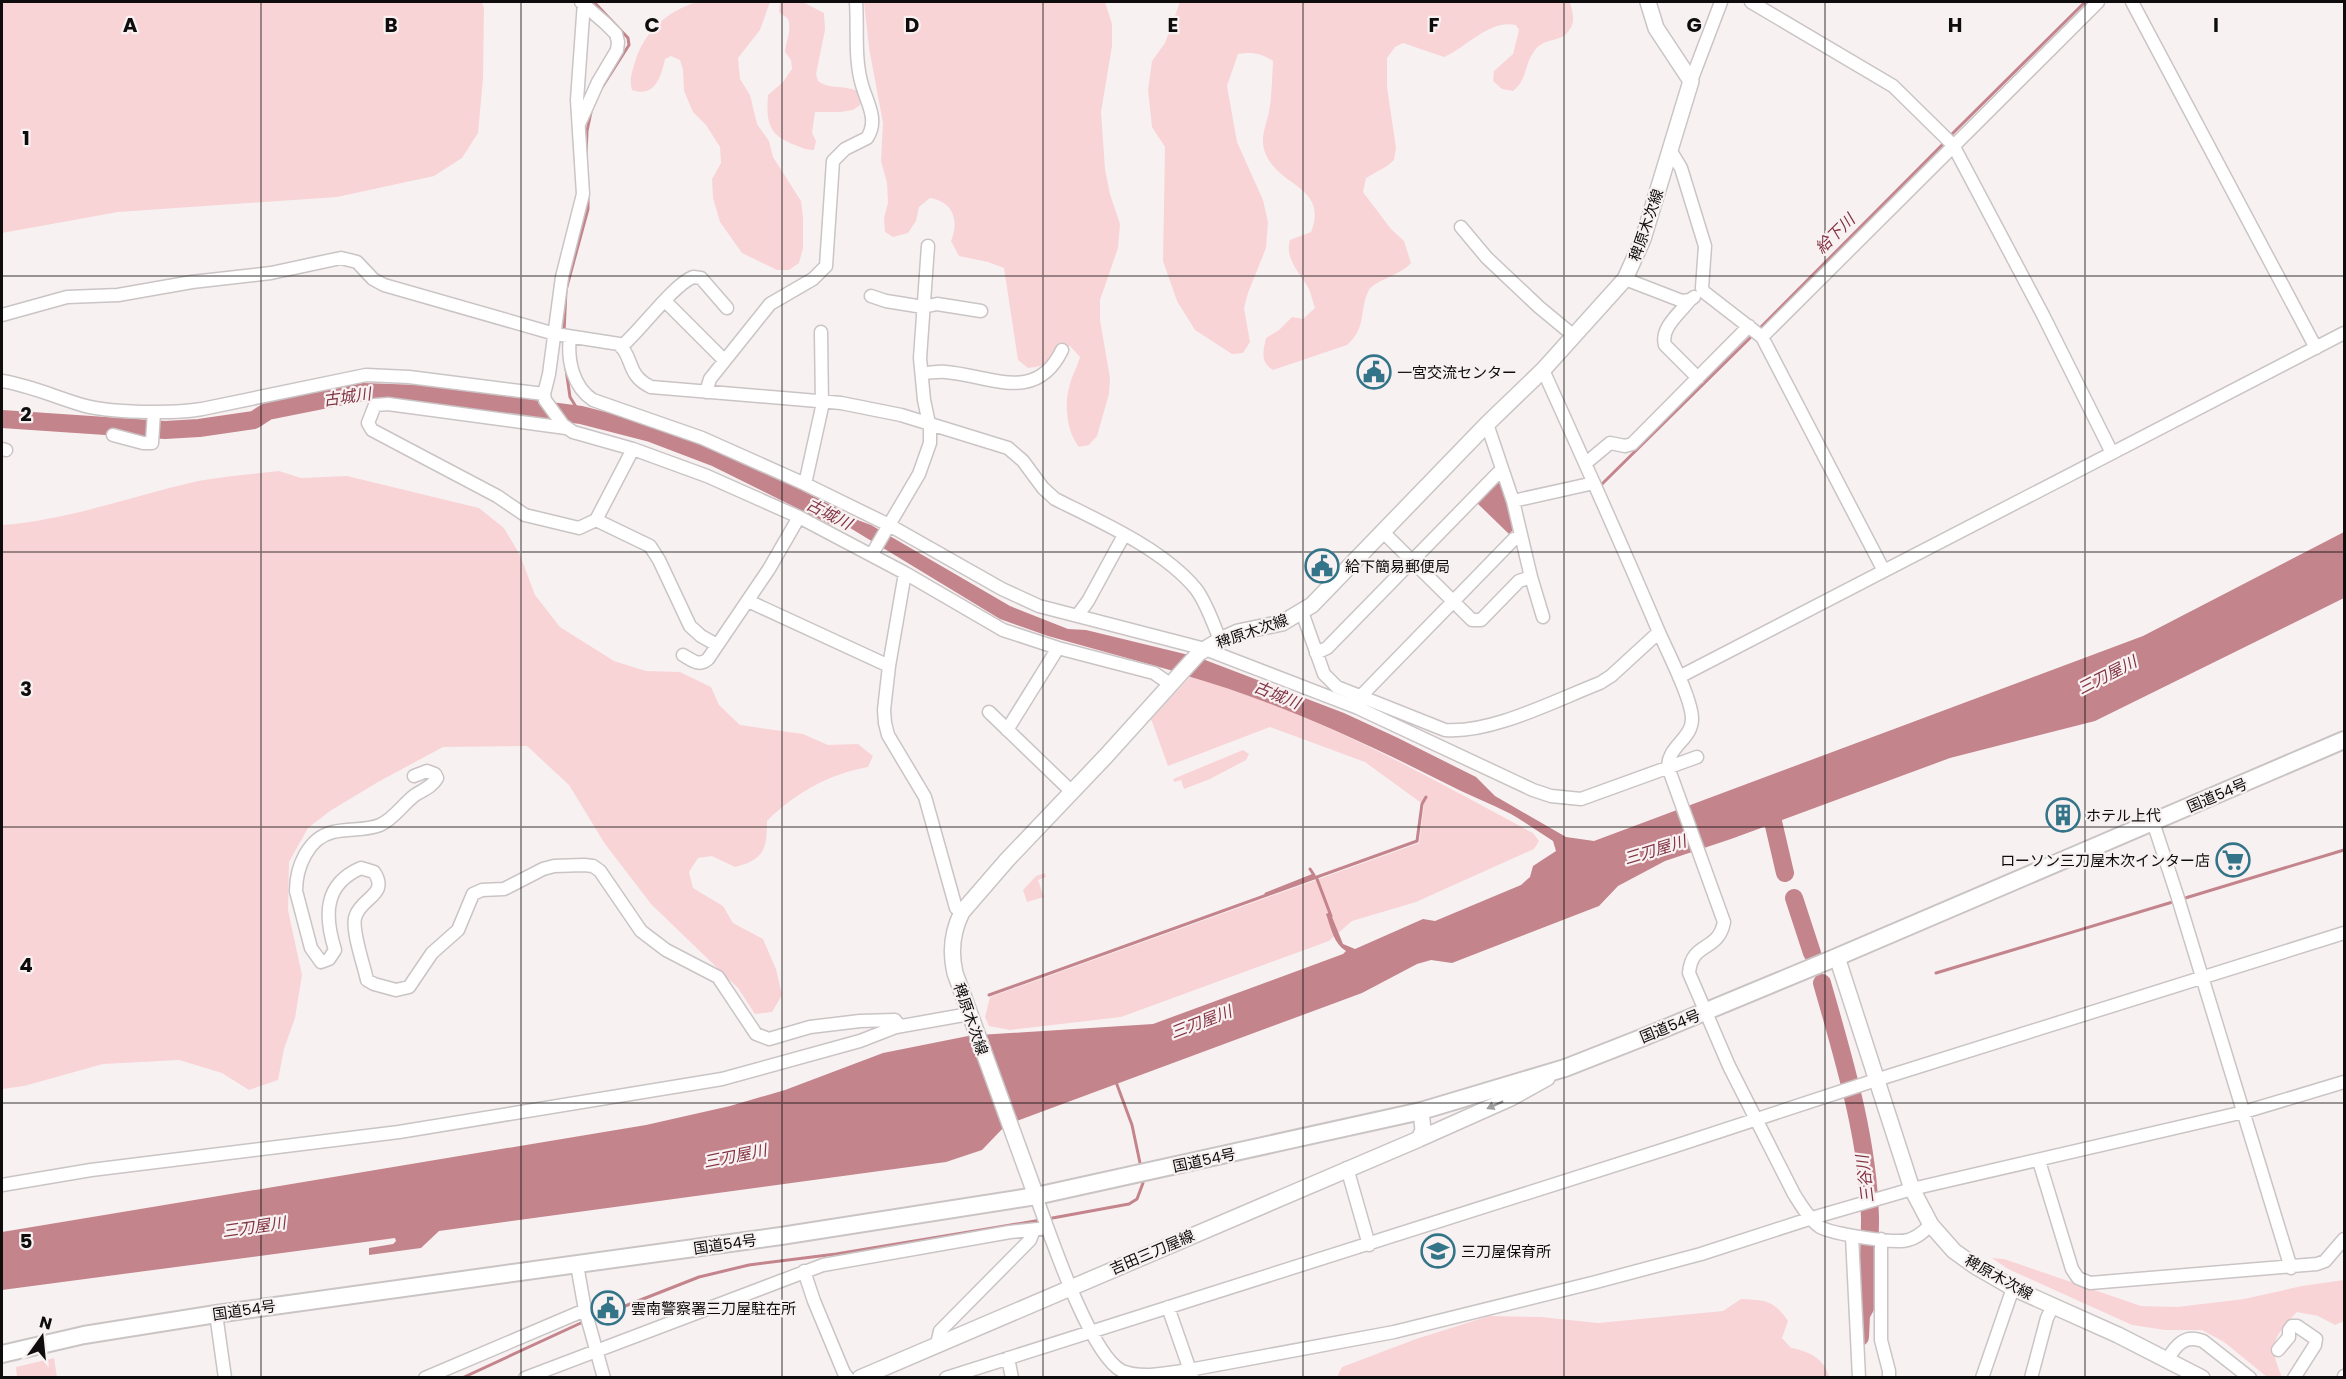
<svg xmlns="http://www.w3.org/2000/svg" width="2346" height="1379" font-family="Poppins,'Noto Sans JP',sans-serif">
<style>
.green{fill:#f9d4d7}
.water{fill:#c4848c}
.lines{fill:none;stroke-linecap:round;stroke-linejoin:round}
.stream{stroke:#c4848c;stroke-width:3}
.river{stroke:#c4848c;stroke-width:18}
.minor-casing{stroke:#cac4c5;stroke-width:15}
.major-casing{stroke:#cac4c5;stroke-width:18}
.highway-casing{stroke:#cac4c5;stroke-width:20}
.minor{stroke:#fff;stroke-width:12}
.major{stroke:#fff;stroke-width:15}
.highway{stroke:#fff;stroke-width:16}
.oneway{fill:#9f9e9e}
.grid{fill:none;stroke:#0e0c0c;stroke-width:1.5;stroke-opacity:0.55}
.labels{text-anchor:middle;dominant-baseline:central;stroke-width:4.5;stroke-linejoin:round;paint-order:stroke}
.street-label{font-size:15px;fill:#0e0c0c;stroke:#f8f1f2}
.poi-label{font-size:15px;fill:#0e0c0c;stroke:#f8f1f2;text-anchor:start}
.water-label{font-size:16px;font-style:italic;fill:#823241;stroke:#f8f1f2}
.grid-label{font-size:20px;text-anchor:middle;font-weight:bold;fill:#0e0c0c;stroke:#f8f1f2;stroke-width:4.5;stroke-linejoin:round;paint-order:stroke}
</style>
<rect width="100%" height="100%" fill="#f8f1f2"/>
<path class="green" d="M2 2H482L484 8 483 79 478 133 462 158 434 176 337 197 118 212 2 233Z
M697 2H770L760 30 738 58 740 79 750 95 757 124 769 141 773 157 801 201 803 217V248L799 263 789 270H777L742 253 720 222 713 198 712 179 721 163 720 147 706 125 693 112 684 91 683 70 680 60 671 56 665 59C661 77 655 98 632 90 629 79 632 72 635 62 644 32 667 11 697 2Z
M780 2H803L824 13 825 30 816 74 818 81C830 90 845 84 862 93L860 105 853 110 841 112H815L812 133 816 141 814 150C807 150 802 148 795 145 768 135 766 122 768 95L783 82 792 69 791 60 785 52C786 39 792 32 788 19L779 12Z
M864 2H1105L1112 24V46L1101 112 1105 169 1110 194 1120 224 1118 248 1100 300V320L1110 378 1109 394 1097 436 1089 445 1079 447C1067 433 1064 405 1069 388 1071 377 1077 368 1080 357L1070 346 1056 350C1052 365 1042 366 1028 368L1018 360 1004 268 988 262 959 256 951 241C959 221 954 202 930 198L919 207 916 221 908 233 893 237 885 232 884 218 888 203 887 183 881 161 883 123 869 48Z
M1180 2H1570C1572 10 1576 21 1570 29 1561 44 1546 36 1535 50 1524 64 1528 79 1513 91L1502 89 1493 81 1494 71 1513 54 1519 30 1516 25C1489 19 1466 48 1444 57L1403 43 1395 47 1387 58V87L1396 148 1394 160 1387 166 1366 178 1363 192 1391 229 1404 241 1411 263C1400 276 1373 280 1368 292 1359 312 1367 327 1347 345L1273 370C1260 362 1263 351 1266 338L1279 330 1292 317 1303 319 1315 308C1313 302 1311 295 1309 289 1301 274 1284 259 1290 240L1311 232C1328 188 1282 187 1267 157 1265 153 1263 147 1263 143 1262 134 1267 121 1269 112 1272 95 1272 78 1273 61 1261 53 1252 52 1238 54L1227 86 1237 142 1263 200 1268 222 1266 248 1248 293 1244 308 1250 342 1243 353 1232 354 1195 330 1177 301 1163 261 1165 147 1152 127 1148 90 1152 61 1165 43Z
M279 471 301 478 347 476 479 508 504 528 520 555 535 595 560 627 614 661 646 671 680 672 711 687 719 705 740 725 803 734 828 745 858 744 873 756 868 767C829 774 795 793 767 821 767 850 764 859 735 867L712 856 698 858 689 872 693 888 723 906 733 923 763 939 776 969 782 995 772 1012 755 1014 738 988 651 904 605 844 569 785 527 746 443 747 378 782 330 811 308 828 289 862 288 910 302 975 295 1018 284 1049 278 1080 249 1090 222 1073 179 1060 103 1064 24 1086 2 1089V525C69 520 132 496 198 481 224 476 253 474 279 471Z
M1190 677C1312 711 1422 773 1533 833L1539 841 1534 849 1416 902 1352 921 1329 941 1121 1017 1010 1030 989 1026 985 1017 990 997 1419 843 1424 805 1365 762 1270 727 1168 766 1151 719Z
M1243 750 1249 754 1246 760 1210 779 1184 789 1181 780 1174 782 1173 779Z
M1045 873 1046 877 1038 880 1044 897 1027 902 1023 890 1036 876Z
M1992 1258 2004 1259 2141 1306 2177 1307 2244 1299 2302 1286 2344 1280V1321L2335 1325 2318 1316 2297 1312C2273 1337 2268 1345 2282 1377H2267L2224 1342 2202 1330H2165L2132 1325 2008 1269Z
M1741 1299C1765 1300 1774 1300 1788 1321L1782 1338 1791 1348C1809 1351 1825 1359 1829 1377H1337L1342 1367 1416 1339 1489 1316 1541 1317 1598 1323 1723 1311Z
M54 1358 57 1377H17L16 1367Z"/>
<path class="water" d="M1498 481 1502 483 1516 527 1509 534 1477 503Z
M804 500 871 525 1010 606 1068 629 1086 630 1193 656 1177 672 1048 636 1000 619Z
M2344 532V598L2095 721 1950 758 1731 839 1665 861 1618 886 1599 906 1452 963 1431 960 1417 964 1362 993 1011 1123 979 1035 1153 1024 1343 954 1346 951C1334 944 1331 928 1326 914L1330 912 1343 944 1355 949 1423 919 1435 921 1521 885 1530 877 1533 866 1556 851 1553 841C1539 832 1525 822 1511 814 1489 803 1466 794 1445 783 1360 740 1275 701 1184 675L1200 658 1344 713 1396 737 1476 777 1495 796 1566 837 1594 841 2143 636Z
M973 1035 1005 1126 982 1150 946 1162 439 1231 421 1248 369 1255V1248L393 1244 396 1241 395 1238 2 1290V1232L646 1125 730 1106 785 1090 883 1053Z"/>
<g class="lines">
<path class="stream" d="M594 2 628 38 629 45 599 92
M1949 137 2085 2
M586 156 587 131 591 112
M1759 329 1945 142
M564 333 566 290 588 209V195
M566 369 570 397 581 415
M1602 484 1754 334
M1317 879 1331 916
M1266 894 1314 875 1310 869
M2182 899 2344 850
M1936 973 2176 901
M989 995 1417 841 1422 804 1426 797
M1116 1082 1132 1125 1140 1163
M1047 1219 1129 1204 1137 1199 1143 1183
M592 1319 699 1277 749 1265 836 1254 1041 1220
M462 1378 583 1322"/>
<path class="river" d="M2 419 165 430 199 428 254 420 268 411 363 392 419 394 581 415 651 433 714 457 833 516
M1771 813 1785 873
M1794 898 1812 953
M1822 983C1844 1060 1868 1138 1870 1218 1870 1244 1868 1270 1868 1296L1866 1306 1861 1315 1860 1337"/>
<defs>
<path id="minor" d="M584 2 577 100 583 194 562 277 549 374 544 394 545 400 563 425 573 432 633 449 707 476 799 517 905 573 1003 630 1058 648 1154 673 1170 684
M1751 2 1893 86 1953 145 2043 315 2112 453
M2132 2 2316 348
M1691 81 1721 2
M580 122 598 82 617 50 618 42 616 34 605 23 581 2
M1670 150 1681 168 1705 246 1702 288 1704 292 1762 337 1884 571
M1461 227 1487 258 1539 307 1574 336
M1625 279 1682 301 1690 300 1694 297
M871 296 886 301 923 307 937 304 981 311
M1690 300C1680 313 1660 328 1665 345L1698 378
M665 301 724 360
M2 315 67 297 118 295 192 282 271 273 341 258 357 262 373 279 384 285 555 334 619 344C634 358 626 375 651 387L841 403 901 415 1008 448 1023 461 1043 488 1055 499C1101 522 1163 549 1196 589 1207 604 1213 623 1220 640
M570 337C567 360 573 387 593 400L702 438 805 484 889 525 1002 589 1039 606 1205 649 1358 708 1533 790 1551 796 1581 799 1697 757
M1762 337 2098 2
M621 347C642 329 672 286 693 277L701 278 727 308
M1543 370C1582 456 1621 543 1658 630 1667 651 1692 699 1692 719 1692 739 1668 746 1668 767L1724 922C1718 953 1692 940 1689 973L1729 1066 1794 1194C1801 1205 1809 1219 1820 1227 1833 1234 1894 1244 1908 1240 1917 1238 1924 1231 1931 1225
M923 373C930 373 938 371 946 372 991 376 1036 404 1062 350
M2 381C29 385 55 397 82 405 109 413 173 414 202 409L366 375 409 377 544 394
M706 392 710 379 770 304 813 279 826 266 833 161 845 149 867 138C879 120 867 103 862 85 854 58 858 29 856 2
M566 428 388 404 375 405 368 423 372 430 497 496 525 515 579 528 596 520 633 449
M113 435 143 443H152L154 412
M2 449 6 450
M1586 463 1610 443 1625 446 1632 444 1749 326
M805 484 822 407 821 332
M1513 501 1594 483
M596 520 650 546 659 560 690 626 701 636 717 645
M1383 532 1472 620H1481L1519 581 1531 577 1513 501 1487 424
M872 554 919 474 930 443V428L924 400 920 358 928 246
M905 573 889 666 884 710 885 723 888 735 925 797 956 908 962 912
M1531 577 1543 617
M748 601 889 666
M1302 612 1324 674 1337 687 1445 730C1491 734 1556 700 1600 683L1611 676 1659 632
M1077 616 1088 601 1124 535
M1316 653 1327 648 1498 473 1503 471
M683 655C692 660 699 667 708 659L769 569 799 517
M1679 677 2344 333
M1360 697 1514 539 1521 537
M989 712 1072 792
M1007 730 1058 648
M414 776 427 771 435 774 437 778C432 787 423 790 415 795 403 804 394 819 380 825 365 831 349 828 333 832 308 838 296 867 296 891L311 948 321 962 329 959 335 950C324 915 324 884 361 868L374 872C389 894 363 897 356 915 350 927 364 965 367 980L374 984 396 990 409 987 432 953 458 930 473 894 482 890 504 889 543 869 554 866 584 865 593 866 600 871 641 931 666 950 718 977 756 1034 769 1039 810 1027 860 1021 895 1020 900 1026
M2153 822 2177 895 2291 1268
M2039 1161 2072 1269 2078 1278 2090 1283 2317 1264 2325 1261 2344 1239
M1347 1168 1369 1245
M2 1185 91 1170 399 1132 722 1079 860 1041 896 1027 969 1014
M1036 1196C1049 1232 1090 1355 1122 1371 1142 1379 1168 1373 1189 1370L1394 1332 1596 1282 1701 1254 1812 1218 1912 1189 2244 1112 2344 1082
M1852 1236 1859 1378
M1881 1239V1340L1889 1371V1378
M577 1265 585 1310 604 1378
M804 1271 814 1301 844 1373 848 1378
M1168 1307 1192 1376
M216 1314 225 1378
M937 1344 940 1331 1030 1240 1034 1230
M2278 1350 2289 1337V1330L2292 1326H2297L2316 1339 2315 1345 2294 1378
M1008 1358 1012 1378
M2167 1360C2176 1345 2185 1334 2203 1341L2250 1378
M425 1378 585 1310
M525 1378 823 1265 1010 1232 1047 1228
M946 1378 1672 1147 1876 1080 2344 933
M1982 1378 2013 1288
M2031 1378 2047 1318 2053 1306
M2344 1378V1376"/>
<path id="major" d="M1837 957 1912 1189 1931 1225 1954 1251 1975 1266 2013 1288 2118 1335 2202 1378
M1419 1139 1511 1098 1547 1078
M1036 1196 955 973C950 952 952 932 962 912L1007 860 1106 756 1199 653 1220 640 1238 632 1282 623 1312 605 1487 424 1543 370 1625 279 1643 239 1691 81 1656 28 1648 2
M860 1378 1419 1139 1423 1130 1421 1111"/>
<path id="highway" d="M2 1354 84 1335 216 1314 781 1236 1036 1196 1421 1111 1565 1068 1644 1037 1837 957 2344 740"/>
</defs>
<use href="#minor" class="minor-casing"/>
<use href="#major" class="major-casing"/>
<use href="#highway" class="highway-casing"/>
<use href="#minor" class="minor"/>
<use href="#major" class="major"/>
<use href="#highway" class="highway"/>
</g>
<defs><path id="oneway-solid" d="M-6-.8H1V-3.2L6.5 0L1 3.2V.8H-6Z" transform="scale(1.5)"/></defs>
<use class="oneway" href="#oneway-solid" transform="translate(1495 1105) rotate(156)"/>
<path class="grid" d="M261 2V1378M521 2V1378M782 2V1378M1043 2V1378M1303 2V1378M1564 2V1378M1825 2V1378M2085 2V1378M2 276H2344M2 552H2344M2 827H2344M2 1103H2344"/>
<defs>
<symbol id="civic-ring" viewBox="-11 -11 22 22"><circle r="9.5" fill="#f8f1f2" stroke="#347488" stroke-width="1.5"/><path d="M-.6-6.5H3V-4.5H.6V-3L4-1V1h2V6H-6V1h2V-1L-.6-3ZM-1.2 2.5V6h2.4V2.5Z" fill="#347488"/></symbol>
<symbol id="building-ring" viewBox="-11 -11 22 22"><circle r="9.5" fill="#f8f1f2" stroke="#347488" stroke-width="1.5"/><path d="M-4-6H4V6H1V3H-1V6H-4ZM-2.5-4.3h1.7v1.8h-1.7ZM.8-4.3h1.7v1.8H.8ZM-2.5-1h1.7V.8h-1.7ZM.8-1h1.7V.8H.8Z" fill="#347488"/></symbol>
<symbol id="supermarket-ring" viewBox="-11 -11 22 22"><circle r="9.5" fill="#f8f1f2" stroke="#347488" stroke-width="1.5"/><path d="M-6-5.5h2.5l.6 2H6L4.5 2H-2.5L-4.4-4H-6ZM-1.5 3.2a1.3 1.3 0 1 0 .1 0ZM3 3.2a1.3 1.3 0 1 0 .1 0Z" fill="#347488"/></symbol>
<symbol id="school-ring" viewBox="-11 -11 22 22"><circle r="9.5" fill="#f8f1f2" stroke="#347488" stroke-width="1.5"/><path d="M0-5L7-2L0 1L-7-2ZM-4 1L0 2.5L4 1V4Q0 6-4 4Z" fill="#347488"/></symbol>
</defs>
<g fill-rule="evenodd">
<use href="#civic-ring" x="1355" y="353" width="38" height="38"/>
<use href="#civic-ring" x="1303" y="547" width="38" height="38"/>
<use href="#building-ring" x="2044" y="796" width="38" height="38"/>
<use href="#supermarket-ring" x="2214" y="841" width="38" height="38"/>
<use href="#school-ring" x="1419" y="1232" width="38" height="38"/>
<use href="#civic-ring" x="589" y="1289" width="38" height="38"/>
</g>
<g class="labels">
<g class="street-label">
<text transform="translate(1646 225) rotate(-71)">稗原木次線</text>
<text transform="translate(1252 631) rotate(-19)">稗原木次線</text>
<text transform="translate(2217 795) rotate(-23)">国道54号</text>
<text transform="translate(971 1019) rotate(71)">稗原木次線</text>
<text transform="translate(1670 1026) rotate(-22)">国道54号</text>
<text transform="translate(1204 1160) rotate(-12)">国道54号</text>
<text transform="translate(725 1244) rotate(-8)">国道54号</text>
<text transform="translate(1152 1252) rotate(-23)">吉田三刀屋線</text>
<text transform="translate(1999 1277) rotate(29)">稗原木次線</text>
<text transform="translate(244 1310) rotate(-8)">国道54号</text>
</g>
<g class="poi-label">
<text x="1397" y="372">一宮交流センター</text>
<text x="1345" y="566">給下簡易郵便局</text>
<text x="2086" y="815">ホテル上代</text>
<text x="2210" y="860" text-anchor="end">ローソン三刀屋木次インター店</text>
<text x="1461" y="1251">三刀屋保育所</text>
<text x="631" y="1308">雲南警察署三刀屋駐在所</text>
</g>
<g class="water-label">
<text transform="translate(1835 234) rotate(-45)">給下川</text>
<text transform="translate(347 397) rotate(-8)">古城川</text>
<text transform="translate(829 514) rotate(27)">古城川</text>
<text transform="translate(2107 675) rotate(-27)">三刀屋川</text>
<text transform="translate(1277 695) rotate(22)">古城川</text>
<text transform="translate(1655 850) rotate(-17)">三刀屋川</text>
<text transform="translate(1201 1022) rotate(-21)">三刀屋川</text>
<text transform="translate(735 1156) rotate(-11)">三刀屋川</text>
<text transform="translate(1865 1179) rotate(-97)">三谷川</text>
<text transform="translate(254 1227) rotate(-8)">三刀屋川</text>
</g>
</g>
<g class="grid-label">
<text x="130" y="32">A</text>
<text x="391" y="32">B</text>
<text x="652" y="32">C</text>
<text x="912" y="32">D</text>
<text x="1173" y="32">E</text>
<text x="1434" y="32">F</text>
<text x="1694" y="32">G</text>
<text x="1955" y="32">H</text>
<text x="2216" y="32">I</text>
<text x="26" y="145">1</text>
<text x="26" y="421">2</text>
<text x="26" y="696">3</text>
<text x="26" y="972">4</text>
<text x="26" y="1248">5</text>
</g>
<rect width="2346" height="1379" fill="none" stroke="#0e0c0c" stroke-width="6"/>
<g transform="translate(42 1337) rotate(15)" stroke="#f8f1f2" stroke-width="4.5" paint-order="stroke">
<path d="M0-4.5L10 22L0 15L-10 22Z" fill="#0e0c0c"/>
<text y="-9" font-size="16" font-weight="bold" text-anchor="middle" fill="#0e0c0c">N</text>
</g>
</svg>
